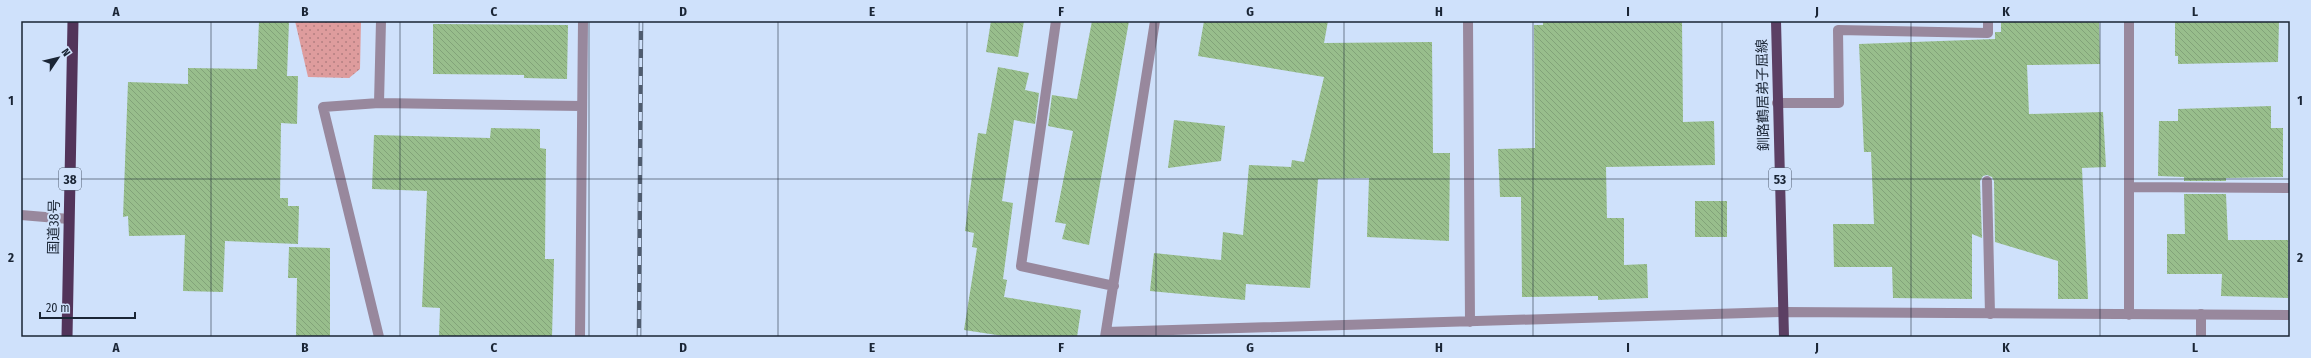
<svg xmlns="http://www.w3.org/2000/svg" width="2311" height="358" font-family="'Fira Sans Condensed','Noto Sans JP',sans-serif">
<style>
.park{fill:url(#park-dots)}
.building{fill:url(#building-back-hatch)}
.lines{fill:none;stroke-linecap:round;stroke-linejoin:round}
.service{stroke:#98889d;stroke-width:10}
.minor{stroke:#98889d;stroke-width:10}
.primary{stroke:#5c4064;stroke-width:10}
.trunk{stroke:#52345a;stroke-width:11}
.rail-casing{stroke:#4f5c6f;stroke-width:4.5}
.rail{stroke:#cfe1fb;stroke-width:3;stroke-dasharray:9;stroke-linecap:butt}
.grid{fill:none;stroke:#1a2535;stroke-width:1;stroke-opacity:0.55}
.labels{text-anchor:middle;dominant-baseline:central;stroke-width:4;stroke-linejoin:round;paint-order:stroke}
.shield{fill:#cfe1fb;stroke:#505d70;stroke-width:1}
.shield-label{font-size:13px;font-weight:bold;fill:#1a2535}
.street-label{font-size:14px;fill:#1a2535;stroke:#cfe1fb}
.neatline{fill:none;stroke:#1a2535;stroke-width:1.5}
.grid-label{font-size:13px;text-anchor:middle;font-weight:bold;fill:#1a2535}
</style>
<defs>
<pattern id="park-dots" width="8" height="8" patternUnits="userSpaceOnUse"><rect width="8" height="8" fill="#de9c9d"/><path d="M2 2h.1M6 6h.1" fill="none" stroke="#b37f81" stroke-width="1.8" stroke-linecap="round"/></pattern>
<pattern id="building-back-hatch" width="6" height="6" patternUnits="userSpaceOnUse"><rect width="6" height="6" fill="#98be8c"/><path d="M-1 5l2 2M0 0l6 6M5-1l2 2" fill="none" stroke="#82a379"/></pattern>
</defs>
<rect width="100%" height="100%" fill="#cfe1fb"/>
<path class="park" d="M295 21H361L360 69 349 78 308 77Z"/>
<path class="building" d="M259 21H289L287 76H298L297 124 281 123 280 198H288V206H299L298 244 225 241 223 292 183 291 185 235 129 236 128 216 123 217 128 82 188 84V68L257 69Z
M991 21H1024L1018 57 986 52Z
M1092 21H1129L1089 245 1062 239 1066 224 1055 222 1073 131 1048 126 1052 95 1077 99Z
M1204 21H1328L1324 43 1432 42 1433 153H1450L1449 241 1367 237 1369 178 1318 179 1310 288 1246 284 1245 300 1150 291 1154 253 1221 260 1223 232 1243 235 1249 165 1291 167 1292 160 1304 162 1324 77 1198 56Z
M1543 21H1682L1683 122 1714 121 1715 165 1606 167 1607 218H1624V265L1647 264 1648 298 1598 300V296L1522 297 1521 197H1500L1498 149 1535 148 1534 25H1543Z
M2001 21H2099L2100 64 2027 65 2029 114 2103 112 2106 167 2082 168 2088 299H2058V261L1995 242 1994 181 1992 177 1987 175 1983 176 1980 181 1982 238 1972 234V299L1893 298 1892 267H1834L1833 224H1874L1871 152H1864L1859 44 1995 39V32H2001Z
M2175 21H2279L2278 62 2178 64V56H2175Z
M433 24 568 25 567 79 524 78V75L433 74Z
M998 67 1029 73 1025 90 1039 93 1035 124 1014 120 1002 201 1013 203 1003 279 1007 280 1004 297 1081 310 1077 337H1010L964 330 977 248 972 247 974 233 965 231 972 176 978 133 986 134Z
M2271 106V128H2283V177L2226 178V181H2184V177L2158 176 2159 121H2178V109Z
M1174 120 1225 126 1221 161 1168 168Z
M491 128 540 129V148L546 149 545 259H554L552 337H439L440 308 422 307 427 191 372 189 374 135 490 138Z
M2184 194H2226L2228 240H2288V298L2221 296 2222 274H2167V234H2185Z
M1695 201H1727V237H1695Z
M289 247 330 248V337H296L297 278H288Z"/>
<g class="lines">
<path class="service" d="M1777 103H1839L1838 30 1988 33V21
M1987 181 1990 314
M2201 314V337"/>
<path class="minor" d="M1056 21 1021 266 1114 286
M1468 21 1470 322
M379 103 381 21
M2129 187 2290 188
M21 215 69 219
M2129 315V21
M1106 332 1784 312 2290 315
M379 337 323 107 379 103 582 106
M580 337 583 21
M1105 337 1155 21"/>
<path class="primary" d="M1776 21 1784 337"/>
<path class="trunk" d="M67 337 73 21"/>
<defs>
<path id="rail" d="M639 337 641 21"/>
</defs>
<use href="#rail" class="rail-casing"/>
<use href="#rail" class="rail"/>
</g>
<path class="grid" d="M211 21V337M400 21V337M589 21V337M778 21V337M967 21V337M1156 21V337M1344 21V337M1533 21V337M1722 21V337M1911 21V337M2100 21V337M21 179H2290"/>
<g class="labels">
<g class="shield">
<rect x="59" y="168" width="22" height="22" rx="3"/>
<rect x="1769" y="168" width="22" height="22" rx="3"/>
</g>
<g class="shield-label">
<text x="70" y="179">38</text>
<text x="1780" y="179">53</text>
</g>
<g class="street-label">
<text transform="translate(1763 95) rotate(-91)">釧路鶴居弟子屈線</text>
<text transform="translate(54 227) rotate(-89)">国道38号</text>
</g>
</g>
<rect width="2311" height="358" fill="none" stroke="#cfe1fb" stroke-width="44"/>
<g transform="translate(58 58) rotate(55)" stroke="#cfe1fb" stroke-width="3" paint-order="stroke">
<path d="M0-3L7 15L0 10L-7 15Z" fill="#1a2535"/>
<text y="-6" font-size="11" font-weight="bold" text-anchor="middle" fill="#1a2535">N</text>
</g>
<path d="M40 312v6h95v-6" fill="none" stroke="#1a2535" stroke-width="2"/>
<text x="46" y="312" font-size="12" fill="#1a2535" stroke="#cfe1fb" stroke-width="3" paint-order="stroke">20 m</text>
<rect x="22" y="22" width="2267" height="314" class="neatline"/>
<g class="grid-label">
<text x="116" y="16">A</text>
<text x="305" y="16">B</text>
<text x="494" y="16">C</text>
<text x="683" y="16">D</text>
<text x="872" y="16">E</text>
<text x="1061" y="16">F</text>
<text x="1250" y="16">G</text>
<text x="1439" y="16">H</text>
<text x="1628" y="16">I</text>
<text x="1817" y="16">J</text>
<text x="2006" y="16">K</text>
<text x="2195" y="16">L</text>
<text x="11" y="105">1</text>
<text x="2300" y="105">1</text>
<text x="11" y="262">2</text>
<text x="2300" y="262">2</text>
<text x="116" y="352">A</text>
<text x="305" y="352">B</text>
<text x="494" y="352">C</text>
<text x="683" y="352">D</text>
<text x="872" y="352">E</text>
<text x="1061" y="352">F</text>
<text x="1250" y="352">G</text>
<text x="1439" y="352">H</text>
<text x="1628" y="352">I</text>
<text x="1817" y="352">J</text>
<text x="2006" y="352">K</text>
<text x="2195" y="352">L</text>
</g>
</svg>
